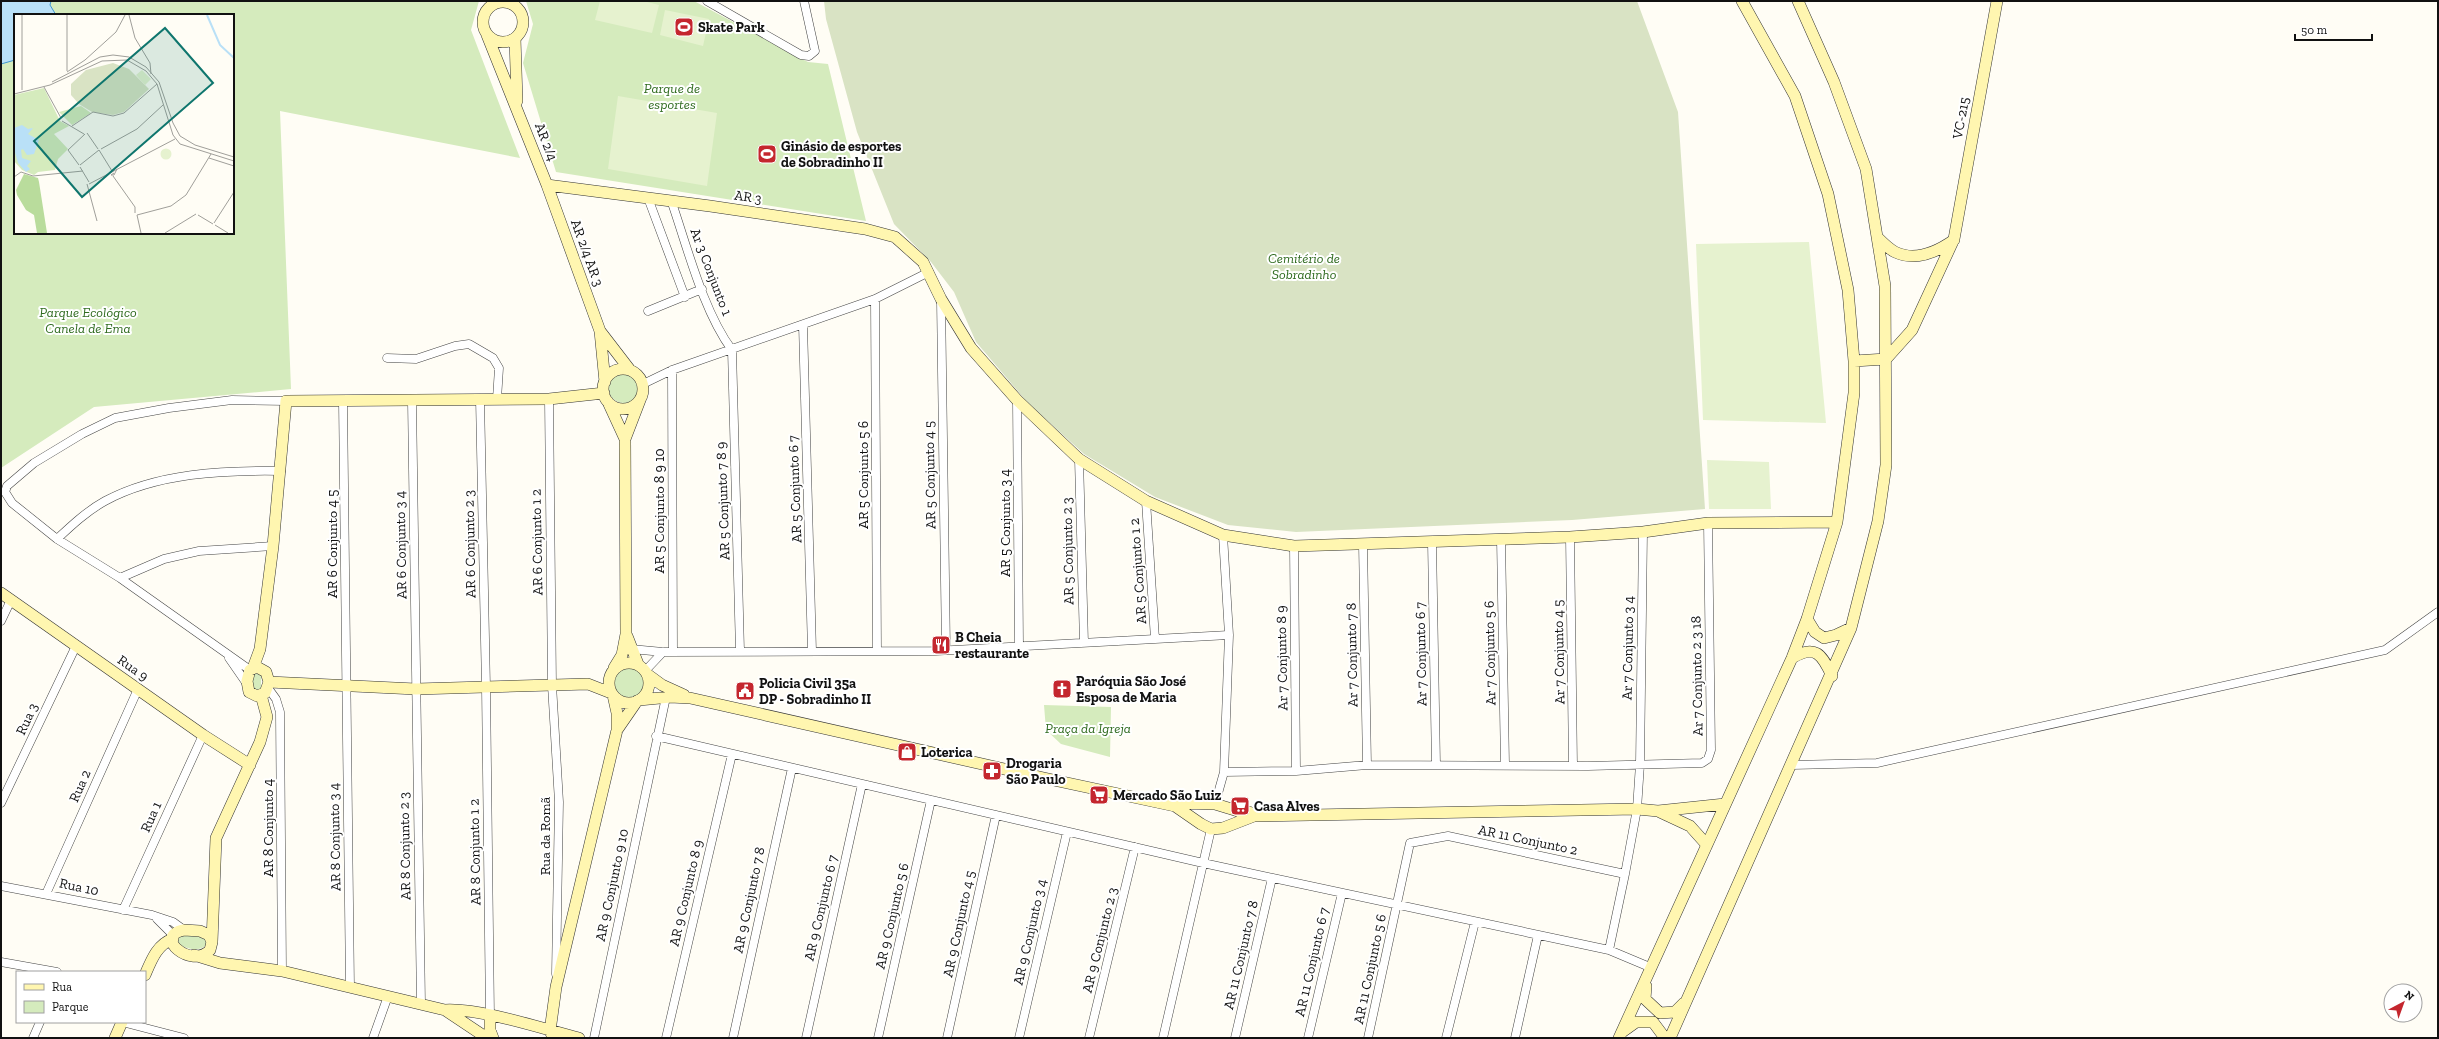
<svg xmlns="http://www.w3.org/2000/svg" width="2439" height="1039" font-family="'Zilla Slab',serif">
<style>
.green{fill:#d5ebbd;fill-rule:evenodd}
.cemetery{fill:#d9e3c4}
.pitch{fill:#e6f2cf}
.water{fill:#b9e0f7;stroke:#3f96cf}
.lines{fill:none;stroke-linecap:round;stroke-linejoin:round}
.street-casing{stroke:#444;stroke-width:9}
.secondary-casing{stroke:#333;stroke-width:12}
.street{stroke:#fff;stroke-width:8}
.secondary{stroke:#fff6b0;stroke-width:11}
.labels{text-anchor:middle;dominant-baseline:central;stroke-width:4;stroke-linejoin:round;paint-order:stroke}
.poi-label{font-size:14px;font-weight:bold;fill:#111;stroke:#fff;text-anchor:start}
.park-label{font-size:14px;font-style:italic;fill:#2f6b1f;stroke:#fff}
.street-label{font-size:14px;fill:#111;stroke:#fff}
.inset-river{fill:none;stroke:#b9e0f7;stroke-width:2}
.inset-road{fill:none;stroke:#a09f9a;stroke-width:1}
.view{fill:#0f766e;fill-opacity:0.15;stroke:#0f766e;stroke-width:2}
.inset-edge{fill:none;stroke:#111;stroke-width:2}
</style>
<rect width="100%" height="100%" fill="#fffdf5"/>
<path class="green" d="M1 1H479L471 30 520 158 280 111 291 389 94 407 1 468ZM15 15H233V233H15Z
M526 1H694L808 62 828 64 866 221 556 172 523 63 533 24Z
M608 387a16 16 0 1 1 32 0a16 16 0 1 1-32 0Z
M613 682a16 16 0 1 1 32 0a16 16 0 1 1-32 0Z
M255 673 261 675V688L253 692 250 676Z
M1044 705 1111 707 1110 757 1061 744 1046 730Z
M179 933 207 937 206 945C199 953 185 948 178 944Z"/>
<path class="cemetery" d="M824 1H1637L1678 112 1705 509 1572 520 1296 532 1228 525 1155 497 1084 454 1028 403 976 342 954 292 931 262 894 224 857 132 826 19Z"/>
<path class="pitch" d="M600 1H643L659 5 652 33 595 20Z
M665 10 709 19 703 46 660 35Z
M618 96 717 113 707 186 608 169Z
M1809 242 1826 423 1703 420 1696 244Z
M1707 460 1769 462 1771 509H1709Z"/>
<path class="water" d="M1 1H51L50 5 56 15H15V60L1 64Z"/>
<g class="lines">
<defs>
<path id="street" d="M707 1 801 55 809 56 815 51 804 1
M648 198 685 297
M671 200C687 246 703 311 732 350
M875 299 877 651
M941 300 946 650
M648 311 702 289
M803 325 812 651
M732 350 740 651
M387 358 416 359 455 346 469 344 493 358 499 368 497 399
M672 370 673 652
M643 384 672 370 875 299 929 272
M480 399 486 687 490 1016
M549 399 552 685 559 802 556 974
M1017 400 1019 645
M343 401 350 987
M412 401 421 1004
M1079 459 1084 643
M1146 501 1155 639
M1570 537 1573 766
M57 539C72 525 87 511 105 501 157 473 223 470 281 471
M1501 539 1505 765
M1432 542 1436 765
M1363 544 1367 765
M1294 546 1296 771
M120 578 164 559 199 551 273 546
M1 621 11 600
M631 649 663 652 935 651 1229 635
M229 658 247 684
M250 670 120 578 57 539 12 503 5 492 7 486 34 463 82 434 115 418 169 408 232 400 286 401
M645 671 663 652
M268 688 276 699 280 712 282 971
M656 736 1203 863 1609 950 1652 968
M1792 765 1877 763 2385 650 2438 612
M1224 772 1296 771 1367 765 1588 766 1702 763 1708 759 1711 750 1708 523
M1 803 76 646
M1215 804 1224 772 1229 635 1223 535
M1625 874 1637 809 1640 764 1643 532
M1 886 152 915 173 922 184 930
M46 894 138 689
M123 910 203 735
M157 919 174 936
M1 962 57 972
M122 1022 184 1038
M33 1038 40 1022
M373 1038 388 996
M594 1038 666 697
M666 1038 732 754
M733 1038 792 768
M806 1038 862 784
M878 1038 931 800
M947 1038 996 815
M1019 1038 1067 832
M1089 1038 1135 847
M1163 1038 1211 829
M1235 1038 1272 878
M1308 1038 1342 893
M1368 1038 1410 843 1448 836 1625 874 1609 950
M1446 1038 1475 922
M1515 1038 1538 935"/>
<path id="secondary" d="M483 22a20 20 0 1 1 40 0a20 20 0 1 1-40 0Z
M487 35 547 185 600 331 605 382
M515 38 517 101
M547 185 710 206 865 229 895 237 923 262 941 299 971 348 1017 400 1079 459 1146 501 1223 535 1294 546 1570 537 1643 532 1708 523 1837 522
M1878 238C1883 243 1889 249 1895 252 1916 262 1937 252 1954 240
M600 331 630 370
M1854 361 1886 359 1912 330 1954 239 1997 1
M603 389a20 20 0 1 1 40 0a20 20 0 1 1-40 0Z
M608 402 625 439
M1 593 203 735 250 765
M1807 619 1815 632 1824 638 1836 635 1851 628
M627 636 638 664
M1792 658C1815 644 1822 654 1832 676
M609 683a20 20 0 1 1 40 0a20 20 0 1 1-40 0Z
M257 667 266 672 269 682 265 693 257 696 249 692 247 681 250 670Z
M253 668 260 649 273 546 286 401 549 399 604 393
M614 668 622 655 626 634 625 439 640 400
M647 674 662 685 684 695
M269 682 416 689 588 684 611 693
M639 700 670 697 690 698 1044 778 1175 806 1201 824 1211 829 1223 828 1254 816
M617 730 637 701
M1175 806 1179 803 1215 804 1238 811 1249 812 1254 816 1637 809 1658 811 1725 804
M1660 812 1690 826 1707 845
M184 930 200 931 209 935 212 942 210 950C191 970 152 936 184 930Z
M212 942 216 838 260 742 267 717 261 695
M194 955 220 963 282 971 445 1010C481 1008 543 1029 579 1038
M145 975C151 961 157 944 173 939
M1646 986 1645 999 1660 1013 1675 1012 1684 1003
M445 1010 487 1038
M490 1016V1030L493 1038
M1622 1032 1636 1022H1653L1665 1038
M553 1037 550 1031 556 987 617 730V713L613 695
M115 1038 122 1022
M1619 1038 1792 658 1807 619 1837 522 1854 393V361L1848 290 1828 194 1795 96 1742 1
M1670 1038 1851 628 1878 521 1886 465 1885 286 1866 169 1834 82 1798 1"/>
</defs>
<use href="#street" class="street-casing"/>
<use href="#secondary" class="secondary-casing"/>
<use href="#street" class="street"/>
<use href="#secondary" class="secondary"/>
</g>
<defs>
<symbol id="stadium-square" viewBox="-11 -11 22 22"><rect x="-9" y="-9" width="18" height="18" rx="4" fill="#c4262e" stroke="#fff"/><path d="M0-5a6.5 5 0 1 0 0 10a6.5 5 0 1 0 0-10ZM-3.5-1.8h7v3.6h-7Z" fill="#fff"/></symbol>
<symbol id="restaurant-square" viewBox="-11 -11 22 22"><rect x="-9" y="-9" width="18" height="18" rx="4" fill="#c4262e" stroke="#fff"/><path d="M-5-6h1v4h1v-4h1v4h1v-4h1v5L-1.5 .5V6h-2V.5L-5-1ZM5-6V6H3V1.5H1.5Q1.5-4 5-6Z" fill="#fff"/></symbol>
<symbol id="church-square" viewBox="-11 -11 22 22"><rect x="-9" y="-9" width="18" height="18" rx="4" fill="#c4262e" stroke="#fff"/><path d="M-1.2-6h2.4v3.5h3.3v2.4h-3.3V6h-2.4V-.1h-3.3v-2.4h3.3Z" fill="#fff"/></symbol>
<symbol id="civic-square" viewBox="-11 -11 22 22"><rect x="-9" y="-9" width="18" height="18" rx="4" fill="#c4262e" stroke="#fff"/><path d="M-.6-6.5H3V-4.5H.6V-3L4-1V1h2V6H-6V1h2V-1L-.6-3ZM-1.2 2.5V6h2.4V2.5Z" fill="#fff"/></symbol>
<symbol id="shop-square" viewBox="-11 -11 22 22"><rect x="-9" y="-9" width="18" height="18" rx="4" fill="#c4262e" stroke="#fff"/><path d="M-5-2.5h2.3a2.7 3.5 0 0 1 5.4 0H5L5.5 6h-11ZM-1.5-2.5h3a1.5 2.3 0 0 0-3 0Z" fill="#fff"/></symbol>
<symbol id="pharmacy-square" viewBox="-11 -11 22 22"><rect x="-9" y="-9" width="18" height="18" rx="4" fill="#c4262e" stroke="#fff"/><path d="M-2-6h4v4h4v4h-4v4h-4v-4h-4v-4h4Z" fill="#fff"/></symbol>
<symbol id="supermarket-square" viewBox="-11 -11 22 22"><rect x="-9" y="-9" width="18" height="18" rx="4" fill="#c4262e" stroke="#fff"/><path d="M-6-5.5h2.5l.6 2H6L4.5 2H-2.5L-4.4-4H-6ZM-1.5 3.2a1.3 1.3 0 1 0 .1 0ZM3 3.2a1.3 1.3 0 1 0 .1 0Z" fill="#fff"/></symbol>
</defs>
<g fill-rule="evenodd">
<use href="#stadium-square" x="673" y="16" width="22" height="22"/>
<use href="#stadium-square" x="756" y="143" width="22" height="22"/>
<use href="#restaurant-square" x="930" y="634" width="22" height="22"/>
<use href="#church-square" x="1051" y="678" width="22" height="22"/>
<use href="#civic-square" x="734" y="680" width="22" height="22"/>
<use href="#shop-square" x="896" y="741" width="22" height="22"/>
<use href="#pharmacy-square" x="981" y="760" width="22" height="22"/>
<use href="#supermarket-square" x="1088" y="784" width="22" height="22"/>
<use href="#supermarket-square" x="1229" y="795" width="22" height="22"/>
</g>
<g class="labels">
<g class="poi-label">
<text x="698" y="27">Skate Park</text>
<text x="781" y="146">Ginásio de esportes<tspan x="781" dy="16">de Sobradinho II</tspan></text>
<text x="955" y="637">B Cheia<tspan x="955" dy="16">restaurante</tspan></text>
<text x="1076" y="681">Paróquia São José<tspan x="1076" dy="16">Esposa de Maria</tspan></text>
<text x="759" y="683">Policia Civil 35a<tspan x="759" dy="16">DP - Sobradinho II</tspan></text>
<text x="921" y="752">Loterica</text>
<text x="1006" y="763">Drogaria<tspan x="1006" dy="16">São Paulo</tspan></text>
<text x="1113" y="795">Mercado São Luiz</text>
<text x="1254" y="806">Casa Alves</text>
</g>
<g class="park-label">
<text x="672" y="88">Parque de<tspan x="672" dy="16">esportes</tspan></text>
<text x="1304" y="258">Cemitério de<tspan x="1304" dy="16">Sobradinho</tspan></text>
<text x="88" y="312">Parque Ecológico<tspan x="88" dy="16">Canela de Ema</tspan></text>
<text x="1088" y="728">Praça da Igreja</text>
</g>
<g class="street-label">
<text transform="translate(1961 118) rotate(-80)">VC-215</text>
<text transform="translate(546 142) rotate(69)">AR 2/4</text>
<text transform="translate(748 197) rotate(8)">AR 3</text>
<text transform="translate(587 253) rotate(70)">AR 2/4 AR 3</text>
<text transform="translate(711 272) rotate(69)">Ar 3 Conjunto 1</text>
<text transform="translate(863 475) rotate(-90)">AR 5 Conjunto 5 6</text>
<text transform="translate(930 475) rotate(-91)">AR 5 Conjunto 4 5</text>
<text transform="translate(795 489) rotate(-92)">AR 5 Conjunto 6 7</text>
<text transform="translate(723 501) rotate(-92)">AR 5 Conjunto 7 8 9</text>
<text transform="translate(659 511) rotate(-90)">AR 5 Conjunto 8 9 10</text>
<text transform="translate(1005 523) rotate(-90)">AR 5 Conjunto 3 4</text>
<text transform="translate(537 542) rotate(-91)">AR 6 Conjunto 1 2</text>
<text transform="translate(332 544) rotate(-90)">AR 6 Conjunto 4 5</text>
<text transform="translate(470 544) rotate(-91)">AR 6 Conjunto 2 3</text>
<text transform="translate(401 545) rotate(-91)">AR 6 Conjunto 3 4</text>
<text transform="translate(1068 551) rotate(-91)">AR 5 Conjunto 2 3</text>
<text transform="translate(1138 571) rotate(-94)">AR 5 Conjunto 1 2</text>
<text transform="translate(1628 648) rotate(-89)">Ar 7 Conjunto 3 4</text>
<text transform="translate(1559 652) rotate(-91)">Ar 7 Conjunto 4 5</text>
<text transform="translate(1490 653) rotate(-91)">Ar 7 Conjunto 5 6</text>
<text transform="translate(1421 654) rotate(-91)">Ar 7 Conjunto 6 7</text>
<text transform="translate(1352 655) rotate(-91)">Ar 7 Conjunto 7 8</text>
<text transform="translate(1282 658) rotate(-91)">Ar 7 Conjunto 8 9</text>
<text transform="translate(133 668) rotate(35)">Rua 9</text>
<text transform="translate(1697 676) rotate(-91)">Ar 7 Conjunto 2 3 18</text>
<text transform="translate(27 719) rotate(-65)">Rua 3</text>
<text transform="translate(80 786) rotate(-66)">Rua 2</text>
<text transform="translate(151 817) rotate(-66)">Rua 1</text>
<text transform="translate(268 828) rotate(-90)">AR 8 Conjunto 4</text>
<text transform="translate(545 836) rotate(-90)">Rua da Romã</text>
<text transform="translate(335 837) rotate(-91)">AR 8 Conjunto 3 4</text>
<text transform="translate(1528 840) rotate(12)">AR 11 Conjunto 2</text>
<text transform="translate(405 846) rotate(-91)">AR 8 Conjunto 2 3</text>
<text transform="translate(475 852) rotate(-91)">AR 8 Conjunto 1 2</text>
<text transform="translate(612 885) rotate(-78)">AR 9 Conjunto 9 10</text>
<text transform="translate(79 887) rotate(12)">Rua 10</text>
<text transform="translate(686 893) rotate(-77)">AR 9 Conjunto 8 9</text>
<text transform="translate(749 900) rotate(-78)">AR 9 Conjunto 7 8</text>
<text transform="translate(821 908) rotate(-77)">AR 9 Conjunto 6 7</text>
<text transform="translate(892 916) rotate(-77)">AR 9 Conjunto 5 6</text>
<text transform="translate(959 924) rotate(-78)">AR 9 Conjunto 4 5</text>
<text transform="translate(1030 932) rotate(-77)">AR 9 Conjunto 3 4</text>
<text transform="translate(1100 940) rotate(-76)">AR 9 Conjunto 2 3</text>
<text transform="translate(1241 955) rotate(-77)">AR 11 Conjunto 7 8</text>
<text transform="translate(1312 962) rotate(-77)">AR 11 Conjunto 6 7</text>
<text transform="translate(1370 969) rotate(-78)">AR 11 Conjunto 5 6</text>
</g>
</g>
<g transform="translate(14 14)">
<rect width="220" height="220" fill="#fffdf5"/>
<path d="M30 74 46 107 55 112 40 120 54 135 44 145 41 156 24 158 20 161 8 156 0 147V81ZM67 92 77 99 58 111 45 98Z" fill="#d5ebbd"/>
<path d="M10 160 24 164 25 168 33 219H23L20 201 12 196 3 181 2 176Z" fill="#b9dc9c"/>
<path d="M99 49 115 55 135 75 110 98 99 101 78 98 65 90 57 81V70L72 56Z" fill="#d9e3c4"/>
<path d="M128 56 137 65 131 71 122 61ZM146.5 140a5.5 5.5 0 1 1 11 0a5.5 5.5 0 1 1-11 0Z" fill="#e6f2cf"/>
<path d="M8 111 14 115 19 114 14 120 25 126 20 140 13 141 9 135 7 136 8 144 17 147 13 152 16 155 12 158 4 149 0 135V114Z" fill="#b9e0f7"/>
<path class="inset-river" d="M193 1 206 31 220 44"/>
<path class="inset-road" d="M53 1V57M115 1 121 24 136 49 137 60M53 58 71 46 102 18 111 1M38 68 86 43 99 41 115 43 132 53 145 68 159 109 166 122 181 131 220 143M30 73 47 104M8 76V1M0 80 36 71 88 47 113 46 132 57 143 70 159 121 166 130 220 147M48 107 70 120M58 112 79 98 99 102 110 99 143 70M73 119 84 135M87 135 123 115 149 91M85 136 98 157M195 144 220 152M65 151 54 136 71 120M66 151 85 136M66 153 75 168M100 159 97 161H100L103 155M99 162 121 193V199M0 163 7 158 19 162 69 157M73 170 83 207M75 170 161 125M123 201 157 192 172 181 197 140M123 201 127 219M184 201 199 210M200 209 220 178M201 211 214 219M151 219 182 200"/>
<path class="view" d="M151 14 199 69 68 183 20 127Z"/>
<rect width="220" height="220" class="inset-edge"/>
</g>
<rect width="2439" height="1039" fill="none" stroke="#111111" stroke-width="4"/>
<rect x="16" y="971" width="130" height="52" fill="#ffffff" stroke="#a0a0a0"/>
<rect x="24" y="984" width="20" height="6" fill="#fff6b0" stroke="#a0a0a0"/>
<text x="52" y="991" font-size="12" fill="#111111">Rua</text>
<rect x="24" y="1001" width="20" height="12" fill="#d5ebbd" stroke="#a0a0a0"/>
<text x="52" y="1011" font-size="12" fill="#111111">Parque</text>
<g transform="translate(2403 1003) rotate(41)"><circle r="19" fill="#ffffff" stroke="#a0a0a0"/>
<path d="M0-3L7 15L0 10L-7 15Z" fill="#c4262e"/>
<text y="-6" font-size="11" font-weight="bold" text-anchor="middle" fill="#111111">N</text>
</g>
<path d="M2295 34v6h77v-6" fill="none" stroke="#111111" stroke-width="2"/>
<text x="2301" y="34" font-size="12" fill="#111111" stroke="#ffffff" stroke-width="3" paint-order="stroke">50 m</text>
</svg>
